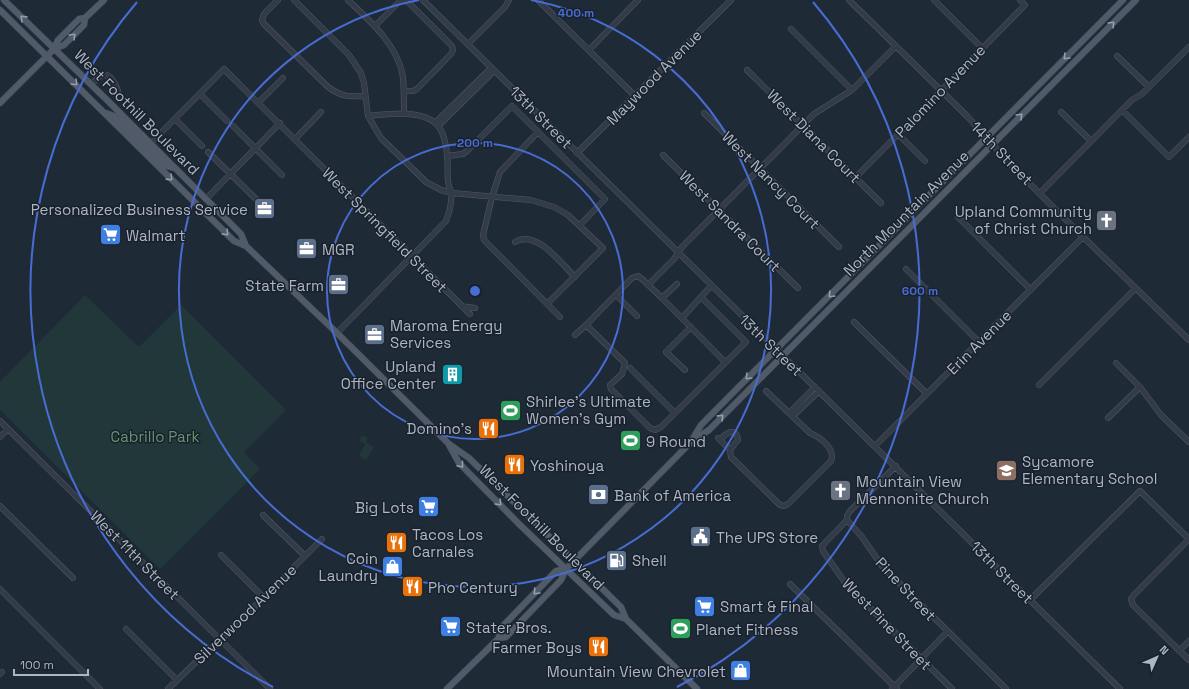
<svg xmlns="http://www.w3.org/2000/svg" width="1189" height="689" font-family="'Space Grotesk',sans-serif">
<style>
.green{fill:#223739}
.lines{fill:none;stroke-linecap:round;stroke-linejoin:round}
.minor-casing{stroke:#505965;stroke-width:6}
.major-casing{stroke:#3c4551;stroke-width:7}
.minor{stroke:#333b48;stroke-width:5}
.major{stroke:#515a68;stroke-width:6}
.oneway{stroke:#969fad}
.ring{fill:none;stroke:#486dd2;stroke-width:2}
.labels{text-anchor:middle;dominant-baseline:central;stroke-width:3;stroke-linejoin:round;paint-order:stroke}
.street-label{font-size:15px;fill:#adb6c4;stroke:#19212c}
.poi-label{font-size:15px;fill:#adb6c4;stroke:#19212c;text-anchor:start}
.park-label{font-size:15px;fill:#649570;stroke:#19212c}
.centre{fill:#486dd2;stroke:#19212c;stroke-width:2}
.ring-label{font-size:12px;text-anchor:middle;font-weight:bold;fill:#486dd2;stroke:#19212c;stroke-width:3;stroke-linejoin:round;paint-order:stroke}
</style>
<rect width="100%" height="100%" fill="#1f2a37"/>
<path class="green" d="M85 295 139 347 181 305 286 410 244 452 260 469 160 569 0 410V382Z
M362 435 368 438 366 442 374 447 366 460 359 456 365 444 359 441Z"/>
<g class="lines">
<defs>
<path id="minor" d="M278 0 264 14 262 20 264 24 328 87C342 97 349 97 365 96
M294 0 349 55 361 73 364 83 368 116 381 138 426 182 441 190 452 193 531 200 554 207 568 215 603 248 547 304
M348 0C370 21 398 45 403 77 404 89 404 102 404 114
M423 0C654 231 889 458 1120 689
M538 0 635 96
M849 0 967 116 1010 164 1077 231 1189 340
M934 0 982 48
M375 26 399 2 403 0 408 2 452 46 453 50 451 54 417 89 413 91H404
M791 29 852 90
M468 44 505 7 509 0
M589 50 638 0
M1117 56 1149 87
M747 70 881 203
M91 85C94 82 97 78 101 76 110 71 116 85 118 91
M200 94 227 121
M259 102 283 78
M1122 110 1169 157 1189 137
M1061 112 1091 141
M704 113 839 247
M175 119 202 146
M435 123 491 68
M233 126 282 175
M438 126 494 71
M538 132 500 172 492 197 483 235 484 240 560 317
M898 134 925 161
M295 139 321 112
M150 144 224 69 470 314
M208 152 257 200
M577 153 731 0
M663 155 798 288
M447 156 463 154 467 151 512 106 605 199 580 225
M855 178 1025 5 1020 0
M1040 193 1122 110 1132 100 1142 94 1189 47
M206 199 280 123
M958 217 1031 290
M515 242C536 229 561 263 575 277
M906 269 979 342
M648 285 674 259 682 247 814 114 852 90 896 46
M616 295 637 316
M701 297 746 342 661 427 655 430 650 428 611 389 610 385 622 374 625 363 586 325 632 278 638 276 642 279 662 298 725 362
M662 298 677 284
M461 306 475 308
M682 318 711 286
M854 322 927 394
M337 333 446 221 450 209 452 193C445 182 449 169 447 157 447 148 444 134 439 127 426 109 387 114 368 116
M575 335 586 325
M1116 363 1140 387 1161 415 1189 442
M630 368 675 413
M685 370 666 352 691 327
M1039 385 1135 289
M789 413 815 387
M793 416 819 391
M1108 418 1140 387
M0 421 270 689
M0 437 8 429
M718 438 730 450 731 457 780 505 784 506 788 504 831 461C836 449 820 437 810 433L766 391
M720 440C725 434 736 425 738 440L730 450
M875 446 1083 237
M896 466 850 511 847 516V520L862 537 882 566 1006 689
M0 506 73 578
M263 515 305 556
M847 520 822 546 823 551 846 584 952 689
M1189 539 1134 595 1131 599 1133 605 1137 609 1189 660
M221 555 264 598
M790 584 897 689
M0 589 100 689
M1030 600 1140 491 1189 539
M126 629 177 680
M1179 651 1189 641
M0 674 2 672
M168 689 200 658 221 640 322 539
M892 689 947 632"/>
<path id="major" d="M4 0 108 101 241 234 246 246 337 333 449 444 469 458 621 607 626 619 697 689
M0 10 234 241 246 246
M54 49 64 45 84 25 85 18 104 0
M0 103 54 49 58 40 79 19 85 18
M106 113 114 116 145 145 150 144
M142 150 148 149 167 166 174 168
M692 440 701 425 1123 0
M449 445 459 463 519 524 614 615 626 619
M499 638V630L556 571 566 569
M447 689 499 638 506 637 561 580 566 569 691 442 709 430 1136 0"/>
</defs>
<use href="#minor" class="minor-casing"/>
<use href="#major" class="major-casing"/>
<use href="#minor" class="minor"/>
<use href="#major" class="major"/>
</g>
<defs><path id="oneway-chevron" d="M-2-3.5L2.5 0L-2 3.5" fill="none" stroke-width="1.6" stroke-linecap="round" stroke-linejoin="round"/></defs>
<g class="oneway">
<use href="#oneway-chevron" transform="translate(23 18) rotate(-136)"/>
<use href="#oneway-chevron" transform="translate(1112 24) rotate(-45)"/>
<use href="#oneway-chevron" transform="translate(73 36) rotate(-45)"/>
<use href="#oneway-chevron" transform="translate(1066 57) rotate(135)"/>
<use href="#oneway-chevron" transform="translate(75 83) rotate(45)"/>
<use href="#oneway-chevron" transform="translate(1020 116) rotate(-45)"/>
<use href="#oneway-chevron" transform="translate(170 178) rotate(44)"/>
<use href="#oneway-chevron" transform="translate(226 233) rotate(45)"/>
<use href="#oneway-chevron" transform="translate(831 295) rotate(135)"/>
<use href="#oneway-chevron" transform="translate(748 377) rotate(135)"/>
<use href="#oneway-chevron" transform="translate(721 417) rotate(-45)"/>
<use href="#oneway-chevron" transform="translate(461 465) rotate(50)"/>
<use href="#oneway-chevron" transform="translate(499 503) rotate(45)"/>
<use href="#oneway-chevron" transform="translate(536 592) rotate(133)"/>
</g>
<g class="ring">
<circle cx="475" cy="291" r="148"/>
<path d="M531 0A296 296 0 1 1 419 0"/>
<path d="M273 687A445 445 0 0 1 137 2M813 2A445 445 0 0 1 677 687"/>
</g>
<defs>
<symbol id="office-square" viewBox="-11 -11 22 22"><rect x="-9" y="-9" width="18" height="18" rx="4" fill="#5c6f8a" stroke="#19212c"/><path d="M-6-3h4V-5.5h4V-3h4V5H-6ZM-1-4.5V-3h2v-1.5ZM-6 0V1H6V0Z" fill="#fff"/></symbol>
<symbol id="church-square" viewBox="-11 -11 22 22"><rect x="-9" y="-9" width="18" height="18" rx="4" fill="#6b7280" stroke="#19212c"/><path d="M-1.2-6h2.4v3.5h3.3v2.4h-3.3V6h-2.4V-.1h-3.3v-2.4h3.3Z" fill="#fff"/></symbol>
<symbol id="supermarket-square" viewBox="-11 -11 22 22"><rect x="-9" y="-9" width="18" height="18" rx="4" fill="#3f7fe0" stroke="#19212c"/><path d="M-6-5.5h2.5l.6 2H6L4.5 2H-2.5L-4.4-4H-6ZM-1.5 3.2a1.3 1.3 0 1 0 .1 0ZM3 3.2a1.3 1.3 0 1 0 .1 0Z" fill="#fff"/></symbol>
<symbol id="building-square" viewBox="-11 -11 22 22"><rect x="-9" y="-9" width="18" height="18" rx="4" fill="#0f9aa8" stroke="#19212c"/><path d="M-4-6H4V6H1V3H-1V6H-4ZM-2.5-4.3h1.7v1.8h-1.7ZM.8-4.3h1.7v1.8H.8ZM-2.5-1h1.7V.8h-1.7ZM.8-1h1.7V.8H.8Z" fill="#fff"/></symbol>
<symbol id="stadium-square" viewBox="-11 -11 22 22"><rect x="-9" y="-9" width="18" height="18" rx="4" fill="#2e9e5b" stroke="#19212c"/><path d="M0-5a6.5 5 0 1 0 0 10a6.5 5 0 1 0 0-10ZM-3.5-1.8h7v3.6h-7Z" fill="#fff"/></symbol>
<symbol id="restaurant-square" viewBox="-11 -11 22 22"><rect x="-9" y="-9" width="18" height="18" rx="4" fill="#e8710a" stroke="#19212c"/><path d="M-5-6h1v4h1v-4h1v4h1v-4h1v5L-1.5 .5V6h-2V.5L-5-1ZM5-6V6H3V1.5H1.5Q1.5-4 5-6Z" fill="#fff"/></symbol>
<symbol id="school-square" viewBox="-11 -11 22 22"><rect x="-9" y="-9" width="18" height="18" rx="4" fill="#8d6e63" stroke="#19212c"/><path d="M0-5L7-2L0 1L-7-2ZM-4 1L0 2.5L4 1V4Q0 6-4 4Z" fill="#fff"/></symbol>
<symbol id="bank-square" viewBox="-11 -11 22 22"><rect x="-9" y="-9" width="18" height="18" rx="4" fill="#5c6f8a" stroke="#19212c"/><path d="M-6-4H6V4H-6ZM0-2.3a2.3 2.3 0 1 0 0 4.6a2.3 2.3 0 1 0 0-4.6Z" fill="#fff"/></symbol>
<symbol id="civic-square" viewBox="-11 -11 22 22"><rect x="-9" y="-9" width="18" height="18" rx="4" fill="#5c6f8a" stroke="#19212c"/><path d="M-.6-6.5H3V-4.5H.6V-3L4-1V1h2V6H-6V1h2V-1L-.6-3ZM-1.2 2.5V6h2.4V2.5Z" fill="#fff"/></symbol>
<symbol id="fuel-square" viewBox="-11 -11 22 22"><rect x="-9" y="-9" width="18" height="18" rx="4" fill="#5c6f8a" stroke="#19212c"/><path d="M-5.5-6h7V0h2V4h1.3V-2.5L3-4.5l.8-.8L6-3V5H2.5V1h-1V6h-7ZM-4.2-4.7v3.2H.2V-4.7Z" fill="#fff"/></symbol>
<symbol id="shop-square" viewBox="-11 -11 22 22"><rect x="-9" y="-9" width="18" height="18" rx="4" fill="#3f7fe0" stroke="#19212c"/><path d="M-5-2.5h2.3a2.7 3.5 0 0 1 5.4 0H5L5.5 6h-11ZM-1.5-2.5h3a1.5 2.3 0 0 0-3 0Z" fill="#fff"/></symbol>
</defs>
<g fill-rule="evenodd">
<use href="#office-square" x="252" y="196" width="25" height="25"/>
<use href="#church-square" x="1094" y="208" width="25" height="25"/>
<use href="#supermarket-square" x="98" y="222" width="25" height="25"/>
<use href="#office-square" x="294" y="236" width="25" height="25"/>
<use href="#office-square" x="326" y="272" width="25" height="25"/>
<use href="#office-square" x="362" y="322" width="25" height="25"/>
<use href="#building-square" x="440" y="362" width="25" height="25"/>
<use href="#stadium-square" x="498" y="398" width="25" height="25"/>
<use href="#restaurant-square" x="476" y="416" width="25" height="25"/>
<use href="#stadium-square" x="618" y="428" width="25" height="25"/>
<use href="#restaurant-square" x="502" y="452" width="25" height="25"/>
<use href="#school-square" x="994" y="458" width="25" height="25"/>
<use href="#church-square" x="828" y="478" width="25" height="25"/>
<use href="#bank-square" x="586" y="482" width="25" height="25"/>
<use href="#supermarket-square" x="416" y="494" width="25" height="25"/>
<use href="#civic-square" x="688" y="524" width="25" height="25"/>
<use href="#restaurant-square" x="384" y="530" width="25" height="25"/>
<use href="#fuel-square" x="604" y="548" width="25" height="25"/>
<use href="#shop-square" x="380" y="554" width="25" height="25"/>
<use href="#restaurant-square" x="400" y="574" width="25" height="25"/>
<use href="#supermarket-square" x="692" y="594" width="25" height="25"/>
<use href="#supermarket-square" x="438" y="614" width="25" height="25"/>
<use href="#stadium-square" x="668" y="616" width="25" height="25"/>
<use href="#restaurant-square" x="586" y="634" width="25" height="25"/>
<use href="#shop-square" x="728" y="658" width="25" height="25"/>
</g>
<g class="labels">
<g class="street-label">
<text transform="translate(654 77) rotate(-45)">Maywood Avenue</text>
<text transform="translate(940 91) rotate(-46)">Palomino Avenue</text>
<text transform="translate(137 112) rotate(45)">West Foothill Boulevard</text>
<text transform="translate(541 117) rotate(45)">13th Street</text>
<text transform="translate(814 136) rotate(45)">West Diana Court</text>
<text transform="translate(1002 153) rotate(46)">14th Street</text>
<text transform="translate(771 180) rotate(45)">West Nancy Court</text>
<text transform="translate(906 213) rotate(-45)">North Mountain Avenue</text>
<text transform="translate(730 221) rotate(45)">West Sandra Court</text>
<text transform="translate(385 230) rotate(45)">West Springfield Street</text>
<text transform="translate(979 342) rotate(-45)">Erin Avenue</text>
<text transform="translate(771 345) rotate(44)">13th Street</text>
<text transform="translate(542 527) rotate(45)">West Foothill Boulevard</text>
<text transform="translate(135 555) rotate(45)">West 11th Street</text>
<text transform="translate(1002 572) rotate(45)">13th Street</text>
<text transform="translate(906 589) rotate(47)">Pine Street</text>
<text transform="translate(245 614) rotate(-44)">Silverwood Avenue</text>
<text transform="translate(887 624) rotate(46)">West Pine Street</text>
</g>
<g class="poi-label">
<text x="248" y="209" text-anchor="end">Personalized Business Service</text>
<text x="1092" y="211" text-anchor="end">Upland Community<tspan x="1092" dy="17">of Christ Church</tspan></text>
<text x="126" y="235">Walmart</text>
<text x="322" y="249">MGR</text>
<text x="324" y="285" text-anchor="end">State Farm</text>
<text x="390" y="325">Maroma Energy<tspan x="390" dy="17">Services</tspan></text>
<text x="436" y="366" text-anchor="end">Upland<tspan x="436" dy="17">Office Center</tspan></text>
<text x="526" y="401">Shirlee's Ultimate<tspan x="526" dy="17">Women's Gym</tspan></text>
<text x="472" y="428" text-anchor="end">Domino's</text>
<text x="646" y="441">9 Round</text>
<text x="1022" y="461">Sycamore<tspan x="1022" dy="17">Elementary School</tspan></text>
<text x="530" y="465">Yoshinoya</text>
<text x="856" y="481">Mountain View<tspan x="856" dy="17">Mennonite Church</tspan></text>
<text x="614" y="495">Bank of America</text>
<text x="414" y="507" text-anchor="end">Big Lots</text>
<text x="412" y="534">Tacos Los<tspan x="412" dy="17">Carnales</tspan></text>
<text x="716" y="537">The UPS Store</text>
<text x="378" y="558" text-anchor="end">Coin<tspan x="378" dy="17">Laundry</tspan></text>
<text x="632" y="560">Shell</text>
<text x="428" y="587">Pho Century</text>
<text x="720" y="606">Smart &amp; Final</text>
<text x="466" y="627">Stater Bros.</text>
<text x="696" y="629">Planet Fitness</text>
<text x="582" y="647" text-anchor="end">Farmer Boys</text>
<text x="726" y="671" text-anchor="end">Mountain View Chevrolet</text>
</g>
<g class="park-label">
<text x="155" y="436">Cabrillo Park</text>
</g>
</g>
<circle cx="475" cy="291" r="6" class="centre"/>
<g class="ring-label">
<text x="576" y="17">400 m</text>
<text x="475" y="147">200 m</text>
<text x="920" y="295">600 m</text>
</g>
<g transform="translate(1157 657) rotate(45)" stroke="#19212c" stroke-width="3" paint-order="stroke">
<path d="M0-3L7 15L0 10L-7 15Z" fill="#adb6c4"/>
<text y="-6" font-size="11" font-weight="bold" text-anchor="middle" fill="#adb6c4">N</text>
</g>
<path d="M14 669v6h74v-6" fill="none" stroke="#adb6c4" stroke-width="2"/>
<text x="20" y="669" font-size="12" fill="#adb6c4" stroke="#19212c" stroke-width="3" paint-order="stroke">100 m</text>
</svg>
